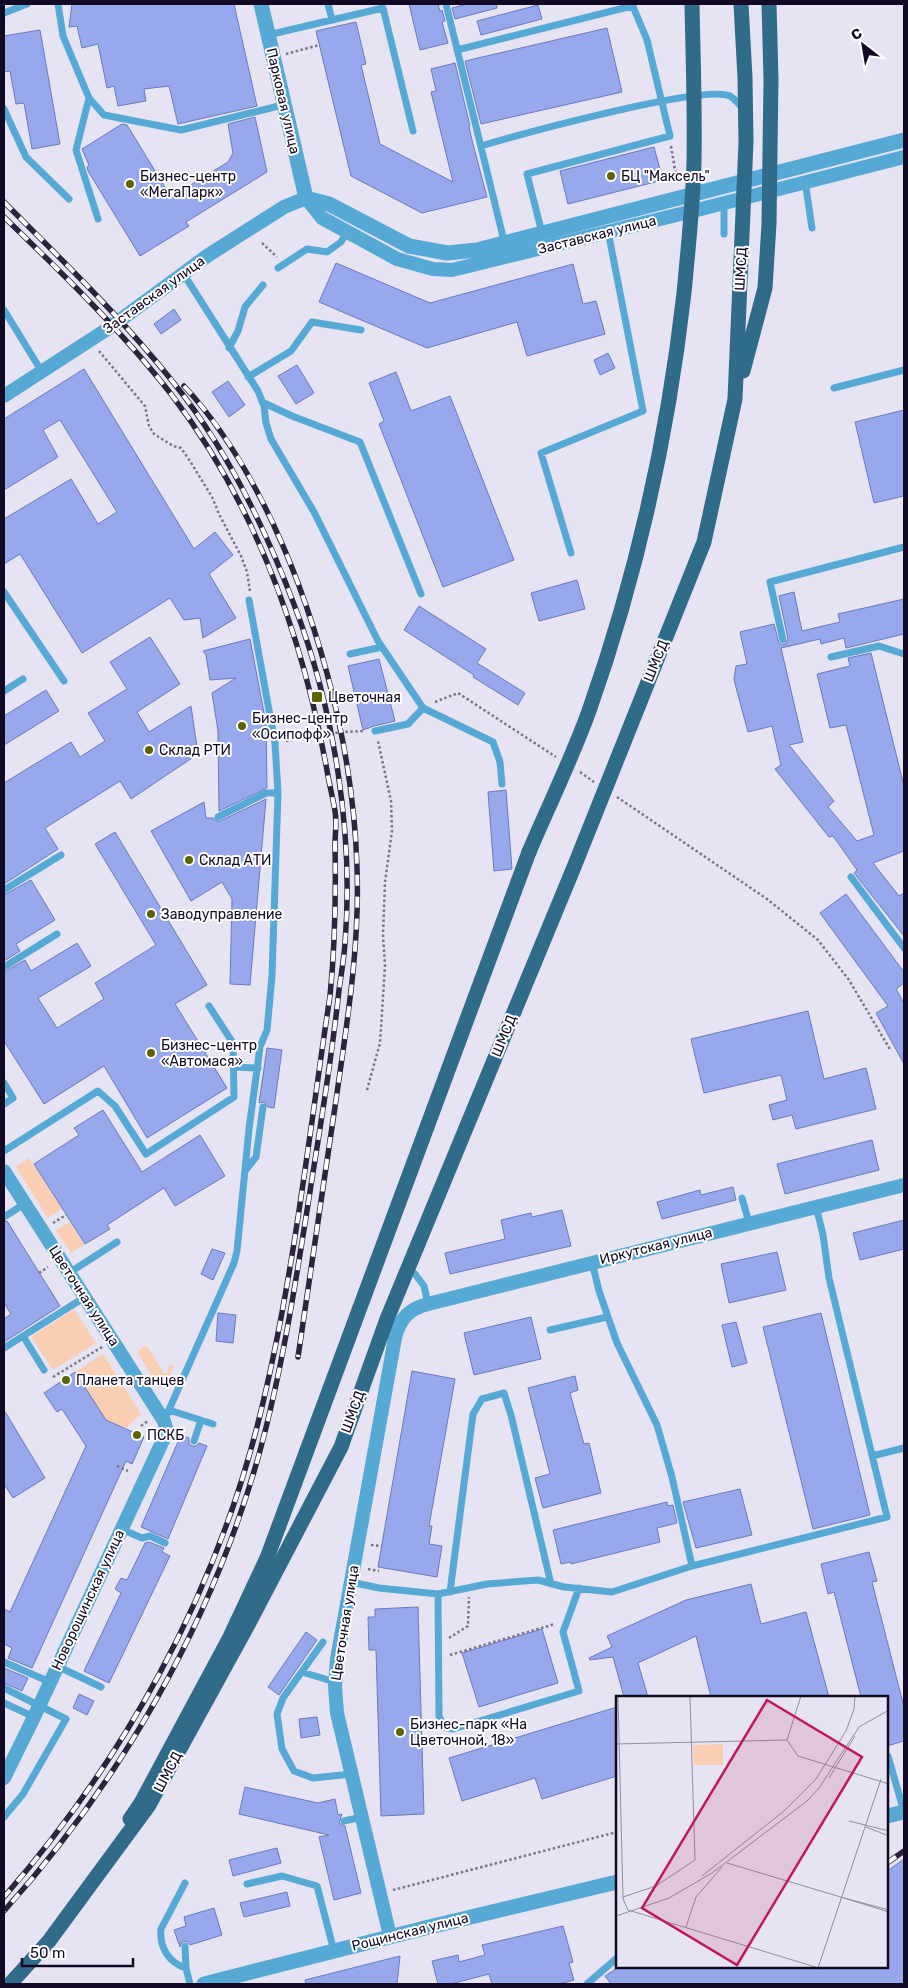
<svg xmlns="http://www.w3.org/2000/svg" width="908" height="1988" font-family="Rubik,sans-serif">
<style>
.green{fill:#faceb2}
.building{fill:#98a8ed;stroke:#6c79bb}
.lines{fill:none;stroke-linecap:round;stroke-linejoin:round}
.path{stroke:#797488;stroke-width:2.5;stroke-dasharray:2.5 2.5;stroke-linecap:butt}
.service{stroke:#56a9d5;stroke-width:7}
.minor{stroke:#56a9d5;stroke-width:14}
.tertiary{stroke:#56a9d5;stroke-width:15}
.primary{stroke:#306b89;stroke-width:15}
.rail-casing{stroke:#2b243c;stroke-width:5.5}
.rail{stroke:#fff;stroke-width:4;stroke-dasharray:11;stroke-linecap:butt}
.primary-bridge{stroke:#306b89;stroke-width:15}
.poi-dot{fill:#5d6300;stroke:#fff;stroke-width:2}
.labels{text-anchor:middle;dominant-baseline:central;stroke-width:4;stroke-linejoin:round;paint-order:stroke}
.street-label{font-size:14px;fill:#120a24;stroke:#fff}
.poi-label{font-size:14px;fill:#120a24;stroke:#fff;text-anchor:start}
.inset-road{fill:none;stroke:#918da0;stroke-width:1}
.view{fill:#c2185b;fill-opacity:0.15;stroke:#c2185b;stroke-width:2.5}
.inset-edge{fill:none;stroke:#120a24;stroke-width:2.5}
</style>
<rect width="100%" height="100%" fill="#e6e4f3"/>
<path class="green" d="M29 1158 62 1209 48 1218 16 1167Z
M70 1222 84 1245 71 1253 56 1230Z
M74 1309 96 1343 53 1370 31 1337Z
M146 1345 164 1373H167L170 1364 174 1366 164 1387 159 1388 137 1352Z
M103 1354 141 1414 126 1428 106 1420 75 1372Z"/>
<path class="building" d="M72 4H234L257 106 178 124 169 86 144 89 146 101 118 106 114 86 107 88 98 44 82 48 77 26 69 27Z
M409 4H438L440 11 442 10 445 21 442 22 448 43 420 50Z
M467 4H496L497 8 455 19 452 8Z
M538 5 542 19 481 35 477 21Z
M356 22 366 64 361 65 380 144 453 182 431 92 436 91 431 69 455 63 470 126 469 127 473 144 487 197 422 213 351 176 316 31Z
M607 28 622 92 481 124 465 61Z
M40 30 60 144 32 149 24 103 16 104 10 71 4 72V36Z
M255 117 267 172 186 222 189 226 140 256 88 171 87 167 89 165 82 149 122 124 127 125 171 197 228 162 233 153 228 124Z
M654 147 663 180 568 204 560 171Z
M336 263 430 303 573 264 583 304 596 301 605 334 527 356 517 322 427 348 319 302Z
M174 309 181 320 161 334 154 324Z
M608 353 615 368 600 375 594 360Z
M297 365 314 393 296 404 278 376Z
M84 369 194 549 215 532 233 555 209 574 236 618 203 638 200 618 184 620 170 598 82 653 20 554 4 564V519L71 479 98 524 117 512 60 420 43 430 58 457 4 490V419Z
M396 372 411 411 450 396 514 560 443 587 379 424 384 421 369 383Z
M228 381 245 405 229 417 212 392Z
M904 410V496L874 503 855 422Z
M577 580 585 609 539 621 531 593Z
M794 592 802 631 840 622 838 614 904 599V634L846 648 844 638 821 644 820 639 781 648 803 742 789 745 834 801 828 807 857 841 874 835 846 725 830 728 817 674 850 666 848 658 871 653 904 786V851L873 863 899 896 904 893V936L854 873 857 870 833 836 829 837 775 769 781 765 772 726 748 732 734 680 736 666 747 664 740 632 774 624 779 643 782 645 786 644 788 639 779 596Z
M419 606 486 649 477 663 525 693 518 705 473 677 474 675 404 630Z
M150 637 180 684 137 712 149 732 191 706 198 754 131 799 120 781 45 828 58 849 4 884V783L71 742 80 757 105 741 88 713 127 689 110 662Z
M250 639 266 723 267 788 219 811 218 731 212 693 236 678 210 680 206 655 203 651Z
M379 659 395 721 374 726 363 730 348 666Z
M46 690 59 711 4 745V716Z
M506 790 512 869 494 871 488 792Z
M266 799 250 985 230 984 232 899 222 882 191 901 151 831 204 802 206 818H213L218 822Z
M115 832 207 985 175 1004 227 1088 147 1138 104 1066 44 1104 4 1041V972L25 960 31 971 77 943 91 966 38 998 57 1028 104 999 95 983 156 945 95 844Z
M31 880 55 920 16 944 20 951 4 961V895Z
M846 894 904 972V983L896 989 904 1003V1064L876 1013 888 1006 820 913Z
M808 1011 824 1079 866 1068 876 1109 796 1129 792 1115 773 1120 769 1105 787 1100 781 1075 704 1093 691 1039Z
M267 1048 282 1050 274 1108 268 1107 264 1102 259 1103Z
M103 1110 142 1172 200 1135 225 1176 175 1206 164 1188 107 1225 110 1229 85 1244 34 1164 79 1135 74 1128Z
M872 1140 879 1170 785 1194 777 1164Z
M733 1187 736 1200 662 1219 657 1202 700 1190 701 1195Z
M562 1210 571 1246 450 1274 445 1253 505 1239 501 1220 531 1213 532 1217Z
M904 1220V1249L860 1260 853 1233Z
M7 1221 60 1306 4 1342V1319L11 1314 4 1303V1222Z
M212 1249 225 1253 213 1280 201 1274Z
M777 1252 786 1290 729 1303 721 1264Z
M218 1313 236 1315 233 1343 216 1341Z
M821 1313 870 1515 813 1529 763 1327Z
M531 1317 541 1359 474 1375 464 1333Z
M736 1322 747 1363 732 1367 722 1325Z
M412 1371 455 1379 429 1526H432L429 1544 442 1546 437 1577 378 1567Z
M75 1372 106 1420 144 1437 132 1464 126 1461 32 1668 8 1658 12 1648 4 1644V1609L10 1612 86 1446 62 1409 57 1412 44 1393Z
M575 1376 578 1390 570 1393 584 1444 589 1443 601 1493 543 1508 535 1478 550 1474 528 1388Z
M4 1410 45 1478 13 1498 4 1484Z
M181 1435 189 1438V1443L192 1446H196L199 1443 207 1446 168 1539 141 1527Z
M740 1489 752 1535 696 1548 683 1502Z
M667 1502 668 1506 673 1505 677 1523 657 1528 660 1542 571 1564V1562L561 1564 553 1530Z
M149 1542 164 1548 162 1552 170 1556 109 1683 84 1671 121 1593 115 1589 121 1578 127 1580 145 1543Z
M869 1552 877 1581 872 1582 904 1707V1741L887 1746V1697H861L834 1592 828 1594 821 1564Z
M751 1584 761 1624 806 1612 829 1697H711L696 1636 638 1663 648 1697H624L613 1657 590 1660 589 1658 612 1647 607 1636 686 1600Z
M418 1607 424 1814 381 1816 376 1650H369L368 1617H375V1609Z
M542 1629 558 1683 479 1707 462 1653Z
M306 1632 317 1640 279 1695 268 1687Z
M4 1668 28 1678 22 1691 4 1683Z
M79 1694 94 1701 87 1715 73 1708Z
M617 1707V1776L542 1799 535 1778 462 1801 449 1758Z
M317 1717 320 1735 301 1738 299 1719Z
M245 1787 318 1803 335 1799 338 1815 342 1814 339 1823 345 1826 361 1893 334 1900 319 1837 329 1835 239 1814Z
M277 1848 281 1863 233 1876 229 1860Z
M904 1859V1984H611L605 1976 619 1967H887V1871Z
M287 1892 290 1906 244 1917 240 1903Z
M214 1908 222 1935 190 1945 188 1942 184 1941 181 1943 180 1947 174 1930 186 1926 184 1917Z
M563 1926 573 1962 569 1963 574 1980 559 1984H492L489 1974 451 1984H438L432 1961 458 1955 459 1962 485 1955 482 1945Z
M400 1956 397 1984H306L305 1980Z"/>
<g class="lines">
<path class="path" d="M286 54 319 45
M671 146 677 182
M262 243 277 257
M99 351 145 406 149 426 154 434 173 446 181 448 190 461 212 497 219 514 241 556 247 572 250 591
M435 702 458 693 556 757
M286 741 342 732 365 731
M580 772 594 782
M617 797 767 899 818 940 849 980 891 1051
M367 1090 380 1043 385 966 383 935 385 882 392 831 391 801 378 741
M53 1223 66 1215
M39 1273 48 1267
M53 1377 102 1347
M141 1426 148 1421
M117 1466 128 1471
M371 1545 382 1546
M368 1569 379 1571
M449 1638 468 1626 469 1597
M450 1655 555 1624
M393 1890 617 1832"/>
<path class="service" d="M58 4 63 36 89 98 104 115 181 130 283 105
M328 4 332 20
M446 4 505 245
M4 13 27 4
M268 35 383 8 413 131
M457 50 632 6
M89 98 76 150 98 219
M4 109 26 157 69 199
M481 146C518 135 703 84 730 96 735 99 740 106 744 109
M805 181 812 228
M542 233 527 174 670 136 647 40 632 4
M724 234V203
M278 268 307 249 327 252 341 242 347 232
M183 273 258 391 264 406 266 423 271 439 314 512 378 641 423 708 493 742 500 762 502 784
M4 310 42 372
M229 348 238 331 245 307 263 285
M248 377 291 351 312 322 361 330
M834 388 904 370
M262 402 292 416 360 442 421 594
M571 553 541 453 643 411 608 231
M4 592 64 681
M783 640 770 582 904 547
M350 654 382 647
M831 657 879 646 904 654
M4 691 23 679
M375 731 408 724 423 708
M218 817 266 793H278
M851 877 904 948
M4 890 61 855
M4 967 57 934
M234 1067 258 1068
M4 1083 13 1098 4 1104
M4 1151 98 1091 115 1106 146 1154 234 1097 233 1043 209 1006
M245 1171 256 1157 263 1107
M742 1198 749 1223
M4 1217 24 1204
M592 1262 599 1291 617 1343 657 1425 672 1477 692 1566
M69 1273 117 1242
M415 1274 424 1286 428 1304
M550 1330 607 1317
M23 1336 44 1370
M4 1348 85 1297
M169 1410 213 1424
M164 1421 234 1263 237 1251 249 1129 260 1047 267 1030 272 976 278 793 275 743 249 600
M194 1441 201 1420
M872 1456 904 1448
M121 1529 142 1538 150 1536 165 1543
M351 1582 379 1588 438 1594 487 1584 538 1580 564 1587 612 1592 692 1566 887 1517 829 1278 823 1235 816 1206
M450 1592 473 1414 482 1399 504 1393 511 1415 551 1584
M438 1594 439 1716 444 1727 453 1729 579 1691 563 1632 579 1588
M323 1642 283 1698 277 1714 282 1749 294 1771 313 1778 352 1774
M4 1662 50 1682
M57 1666 101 1687
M302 1672 335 1682
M4 1688 66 1719 23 1794 4 1817
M4 1703 34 1717
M888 1756 904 1812
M344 1821 362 1817
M185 1883 161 1929C159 1947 169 1963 186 1968L190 1984
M247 1884 282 1876 317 1886 334 1951
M185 1946 186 1968
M587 1984 617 1958"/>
<path class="minor" d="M4 396 112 326 207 256 284 207 306 198 322 218 397 259 433 269 452 270 701 209 904 157
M4 1171 164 1421 166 1428 165 1436 34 1717 4 1778
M390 1936 337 1713 335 1686 337 1659 395 1338C400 1318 409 1309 428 1304L904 1185"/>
<path class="tertiary" d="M261 4 306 198 329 204 409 246 447 253 477 250 904 140
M887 1816 904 1812
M204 1984 425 1928 617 1882"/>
<path class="primary" d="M130 1819 141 1803 230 1637 267 1558 529 852"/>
<defs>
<path id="rail" d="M4 202C62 260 122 318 173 382 227 449 265 527 295 607 334 710 354 833 345 943 344 959 341 975 339 990 333 1047 324 1104 315 1160 299 1260 285 1361 258 1458 210 1626 120 1782 4 1911
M4 217C62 273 121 330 171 394 256 505 304 640 328 776 330 787 333 799 335 811 337 822 335 834 335 846 336 897 335 946 330 996 308 1140 293 1286 257 1427 212 1601 122 1762 4 1897
M184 386C236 442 271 512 298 583 332 675 354 769 357 867 360 945 347 1023 336 1100 323 1186 311 1271 298 1357
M887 1863 904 1851"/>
</defs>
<use href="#rail" class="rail-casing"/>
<use href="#rail" class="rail"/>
<path class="primary-bridge" d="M743 371 765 288 769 224 771 79 769 4
M529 852C549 805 572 758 589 711 637 575 668 435 684 293 688 249 693 205 694 162 695 109 693 56 692 4
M10 1984 49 1941 149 1805 250 1621 341 1447 387 1319 574 867 704 542 735 399 746 142 745 78 741 4"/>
</g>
<g class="poi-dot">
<circle cx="611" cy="176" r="5"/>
<circle cx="130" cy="184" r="5"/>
<rect x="311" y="691" width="12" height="12" rx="2.5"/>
<circle cx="242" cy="726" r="5"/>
<circle cx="149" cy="750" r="5"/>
<circle cx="189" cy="860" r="5"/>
<circle cx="151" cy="914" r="5"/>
<circle cx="151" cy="1053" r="5"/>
<circle cx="66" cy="1380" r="5"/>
<circle cx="137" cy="1435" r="5"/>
<circle cx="400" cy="1732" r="5"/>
</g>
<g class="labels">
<g class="street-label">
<text transform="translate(283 101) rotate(77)">Парковая улица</text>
<text transform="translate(597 235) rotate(-14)">Заставская улица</text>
<text transform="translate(741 269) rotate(-87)">ШМСД</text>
<text transform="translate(154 295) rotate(-36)">Заставская улица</text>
<text transform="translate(656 661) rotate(-68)">ШМСД</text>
<text transform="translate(504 1036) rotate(-68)">ШМСД</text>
<text transform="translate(656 1246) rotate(-14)">Иркутская улица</text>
<text transform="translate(84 1296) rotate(57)">Цветочная улица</text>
<text transform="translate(353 1412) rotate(-70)">ШМСД</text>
<text transform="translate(88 1600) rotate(-65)">Новорощинская улица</text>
<text transform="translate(345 1623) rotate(-81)">Цветочная улица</text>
<text transform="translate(168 1772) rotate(-62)">ШМСД</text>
<text transform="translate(410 1932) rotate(-14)">Рощинская улица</text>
</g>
<g class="poi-label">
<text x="140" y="176">Бизнес-центр<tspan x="140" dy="16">«МегаПарк»</tspan></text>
<text x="621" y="176">БЦ "Максель"</text>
<text x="328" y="697">Цветочная</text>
<text x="252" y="718">Бизнес-центр<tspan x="252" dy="16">«Осипофф»</tspan></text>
<text x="159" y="750">Склад РТИ</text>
<text x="199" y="860">Склад АТИ</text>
<text x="161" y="914">Заводуправление</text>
<text x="161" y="1045">Бизнес-центр<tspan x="161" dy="16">«Автомася»</tspan></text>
<text x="76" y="1380">Планета танцев</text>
<text x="147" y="1435">ПСКБ</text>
<text x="410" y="1724">Бизнес-парк «На<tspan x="410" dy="16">Цветочной, 18»</tspan></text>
</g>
</g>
<g transform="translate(616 1696)">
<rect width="272" height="272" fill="#e6e4f3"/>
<path d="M107 48V69H78L77 49Z" fill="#faceb2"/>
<path class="inset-road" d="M2 0 7 203M171 44 182 60 273 88M171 44 185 0M0 48 171 44M213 82 239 40M233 125 273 135M250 131 273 140M111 167 228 202M86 180 168 115 200 83 230 35 238 13 239 0M7 201 40 190 79 164 74 0M7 203 12 214 206 273M273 214 228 202 273 216M0 220 53 202 96 177 191 105 203 92 243 31 273 14M70 231 80 201 106 171M202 272 265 83"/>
<path class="view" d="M151 4 246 61 121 269 26 212Z"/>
<rect width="272" height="272" class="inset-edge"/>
</g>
<rect width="908" height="1988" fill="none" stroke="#120a24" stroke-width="10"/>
<g transform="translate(863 45) rotate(329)" stroke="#ffffff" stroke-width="4" paint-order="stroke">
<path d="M0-4L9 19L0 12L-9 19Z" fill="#120a24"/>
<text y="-8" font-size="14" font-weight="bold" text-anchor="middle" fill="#120a24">С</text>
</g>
<path d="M22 1958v8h111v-8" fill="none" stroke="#120a24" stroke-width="2.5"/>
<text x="30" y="1958" font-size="15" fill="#120a24" stroke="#ffffff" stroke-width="4" paint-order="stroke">50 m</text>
</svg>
